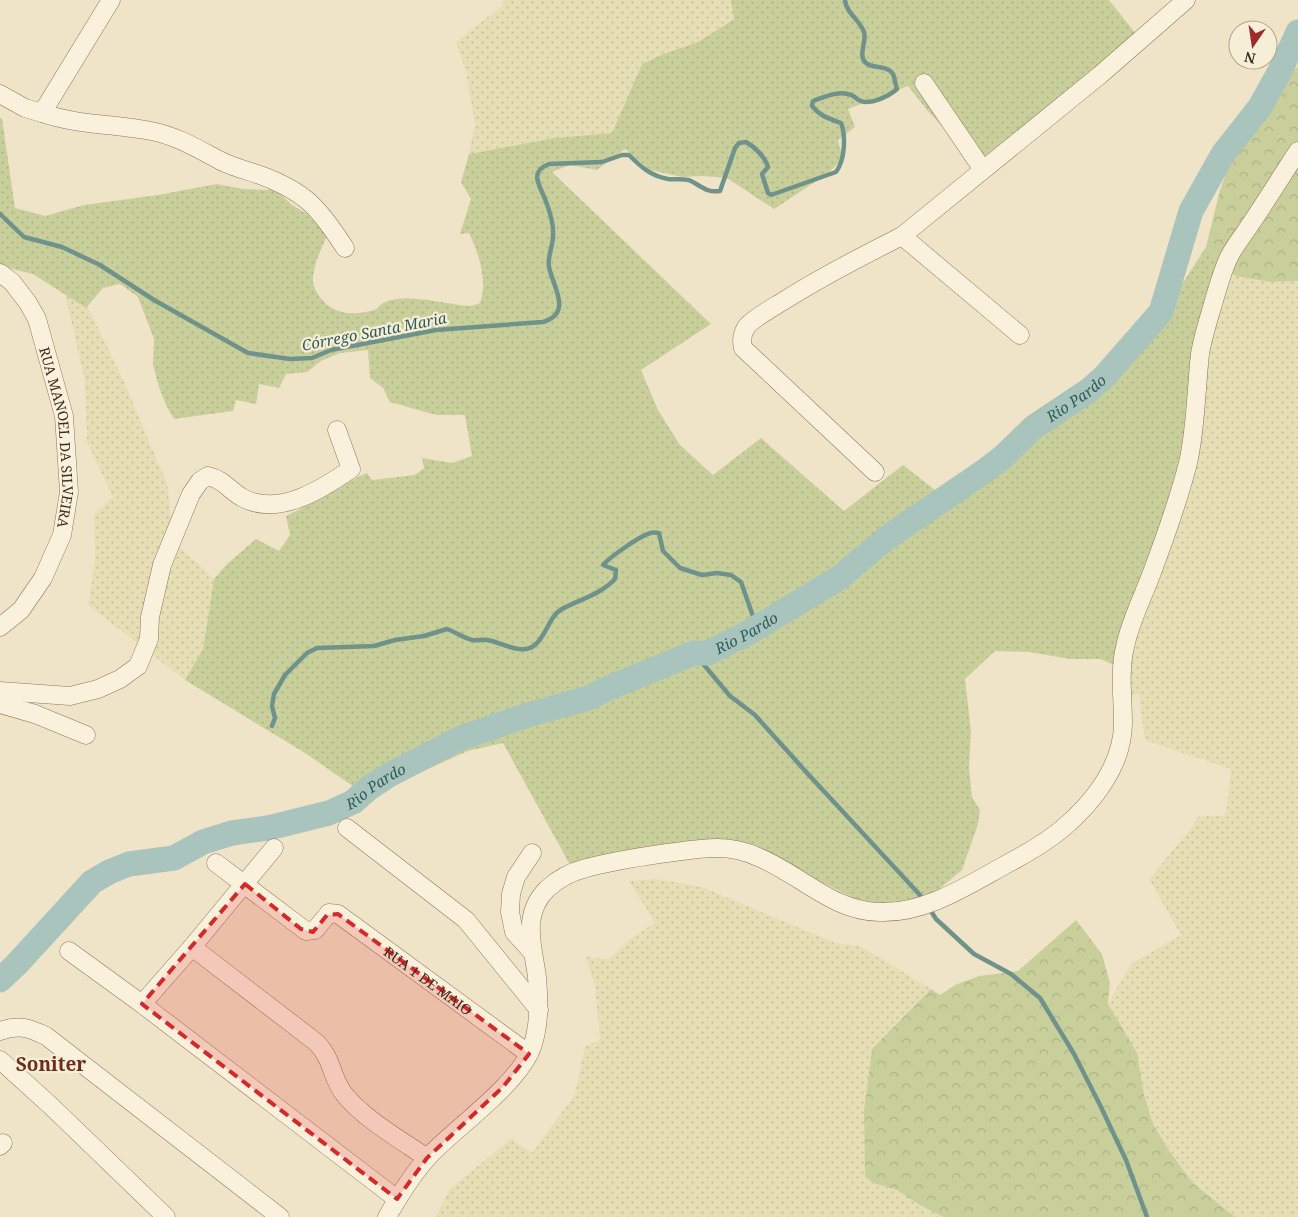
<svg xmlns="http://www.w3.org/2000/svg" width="1298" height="1217" font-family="'Noto Serif',serif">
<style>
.farmland{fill:url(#farmland-dots)}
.grass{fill:url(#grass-dots)}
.forest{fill:url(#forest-crowns)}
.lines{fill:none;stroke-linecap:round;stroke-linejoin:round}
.stream{stroke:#6f938a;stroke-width:4.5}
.river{stroke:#a9c4bc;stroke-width:25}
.minor-casing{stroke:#8d765c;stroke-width:19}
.minor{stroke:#faf1dc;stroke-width:18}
.marked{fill:#d62828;fill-opacity:0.2;stroke:#d62828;stroke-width:4;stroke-dasharray:10 6;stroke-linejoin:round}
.labels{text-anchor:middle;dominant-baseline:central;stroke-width:4.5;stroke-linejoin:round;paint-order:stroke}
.street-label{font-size:14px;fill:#3d2e20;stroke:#f7eed8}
.water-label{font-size:15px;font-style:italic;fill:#2f5d5a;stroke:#f7eed8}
.district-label{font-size:19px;font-weight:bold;fill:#6b2e1e;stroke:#f7eed8}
</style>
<defs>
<pattern id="farmland-dots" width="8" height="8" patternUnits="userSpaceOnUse" patternTransform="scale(1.25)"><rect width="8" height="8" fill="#e6deb5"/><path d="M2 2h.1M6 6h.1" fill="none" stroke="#c6bf9b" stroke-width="1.8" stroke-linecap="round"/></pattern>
<pattern id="grass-dots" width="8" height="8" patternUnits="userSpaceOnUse" patternTransform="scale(1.25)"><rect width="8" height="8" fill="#c9cf9b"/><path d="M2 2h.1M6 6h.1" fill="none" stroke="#aeb285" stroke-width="1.8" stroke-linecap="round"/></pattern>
<pattern id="forest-crowns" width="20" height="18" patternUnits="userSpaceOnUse" patternTransform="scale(1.25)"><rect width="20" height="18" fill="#c9cf9b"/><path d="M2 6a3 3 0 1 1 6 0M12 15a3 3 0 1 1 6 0" fill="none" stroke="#aeb285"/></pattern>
</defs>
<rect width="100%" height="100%" fill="#f0e4c8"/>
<path class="farmland" d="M504 0H731L734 18 698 42 663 54 642 64 612 133 554 138 469 154 475 124 466 72 456 42 502 6Z
M1226 266 1270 282 1298 281V1217H1235L1193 1183 1170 1152 1153 1124 1119 1025 1108 1004 1131 964 1181 935 1149 879 1190 830 1199 816H1224L1227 806 1231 769 1145 740 1139 694 1131 696 1128 680 1117 666Z
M65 294 89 309 125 384 167 484 175 544 198 563 214 579 203 649 185 680 88 605 95 560 94 514 113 497 87 442 85 381Z
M657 879 702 887 835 943 860 946 931 989 872 1049 864 1110 865 1177 873 1183 897 1190 920 1205 943 1217H436L450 1189 511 1139 532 1153 575 1095 585 1046 600 1040 595 986 586 957 609 959 634 936 655 923 629 881Z"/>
<path class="grass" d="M731 0H1109L1140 39 983 171 927 110 908 86 848 109 855 127 838 140 843 159 827 174 774 209 727 178 703 176 682 177 650 170 625 149 597 170 570 165 552 172 711 324 641 370 658 410 680 445 713 475 761 438 844 511 903 465 948 500 1007 445 1092 387 1164 312 1206 247 1226 266 1176 499 1117 666 1100 659H1070L1029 652 995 651 965 679 971 731 969 768 972 797 980 810 978 824 962 870 919 906 860 901 748 846 687 842 569 863 503 743 468 751 367 796 305 753 185 680 203 649 214 579 227 564 256 539 279 551 290 535 286 516C314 503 339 485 367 473L372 480 415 475 424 468 422 458 452 463 472 456 465 415H436L390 402 383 388 370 378 368 350 340 353 321 361 307 372 286 374 279 388 259 384 256 404 236 400 233 411 174 419 166 405 159 387 153 365 154 339 138 297 120 284 103 288 86 308 33 274 0 266V118L2 119 15 208 45 216 84 205 158 195 217 184 243 189 268 190 271 185 292 205 307 214 328 237 326 238C320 252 312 267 313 283 314 288 317 293 320 297 333 316 357 316 377 309 390 288 447 305 469 306 472 306 477 304 480 303 488 281 479 254 469 233L460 234 471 199 461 182 469 154 554 138 612 133 642 64 663 54 698 42 734 19Z"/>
<path class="forest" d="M1298 66V281L1270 282 1236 276 1206 247 1220 190 1231 159 1241 142 1286 79Z
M1076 920 1102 954 1110 983 1108 1004 1137 1053 1144 1095 1153 1124 1170 1152 1193 1183 1235 1217H943L920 1205 897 1190 873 1183 865 1177 864 1110 872 1049 931 989 940 995 955 985 979 976 1018 971Z"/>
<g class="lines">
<path class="stream" d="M0 214 24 237 62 247 100 265 154 300 248 353 290 359 312 358 331 350 436 330 543 322C573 313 553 287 549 267 547 256 553 247 553 236 554 225 549 209 545 199 539 184 529 172 549 164L602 162 622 155H629C641 167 651 176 668 179 675 180 685 178 691 181 701 186 707 193 720 191L735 148 739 143 746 142C755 147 765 157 768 167L762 174 768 193 771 195 836 172C845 160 846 136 841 123 828 118 821 117 812 106L813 101C824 97 839 90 851 95 855 96 857 100 861 101 871 105 889 96 897 89 895 84 895 78 893 74 887 64 872 70 865 62 858 55 867 41 864 32 860 20 846 13 845 0
M694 653 730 696 755 715 808 774 920 895
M272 726 275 718 272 706 274 694 285 675 307 653 317 648 374 646 395 640 424 636 447 629C455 632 464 638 472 640 477 641 482 639 487 640 501 642 522 656 535 645 547 635 549 616 562 609 581 599 601 594 615 579L616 570 603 565C610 557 641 535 651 533 653 532 657 533 659 533L663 551 680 568 702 575 717 573 731 575 741 582 754 619 765 623
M929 908 936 919 974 954 1011 974 1040 998 1074 1054 1100 1105 1126 1160 1147 1217"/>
<path class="river" id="s1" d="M0 980 16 965 92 882 109 872 129 864 174 858 203 842 232 833 268 828 329 813 353 802 369 788 389 775 461 738 531 714 589 698 606 689 694 653H708L746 634 839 578 888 537 986 470 1003 457 1034 427 1088 391 1105 376 1161 312 1191 211 1223 154 1260 107 1281 69 1298 32"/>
<defs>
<g id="minor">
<path d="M924 83 983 170"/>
<path d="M0 94 25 108 42 113 111 0"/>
<path d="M42 113C77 125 115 124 151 131 177 136 198 149 221 161 233 167 248 171 260 175 306 192 319 208 345 248"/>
<path id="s2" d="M0 273 12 282 28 303 37 319 64 416 69 492 62 535 43 578 21 610 0 627"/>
<path d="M1020 335 902 236 1100 75 1186 0"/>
<path d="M875 472 743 348C741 340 742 333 747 326 755 317 774 307 785 300 823 276 862 256 902 236"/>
<path d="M0 691 70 696 98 689 120 679 138 666 149 639 150 617 162 565 191 494 200 481 208 476C223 479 230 491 243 498 279 517 322 489 351 469L337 430"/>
<path d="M0 704 35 714 86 735"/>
<path d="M347 828 466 920 539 1010"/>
<path d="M532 853 516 877 511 894 510 912 514 932 532 952"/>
<path id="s3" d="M216 863 306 931 315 930 329 913 338 914 529 1054"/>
<path d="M192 947 317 1043C333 1060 331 1077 344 1094 364 1119 401 1140 427 1158"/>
<path d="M69 951 142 1004 397 1199"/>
<path d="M142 1004 192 947 274 848"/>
<path d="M0 1031C19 1024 29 1028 46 1036L280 1217"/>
<path d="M0 1060 51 1106 166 1217"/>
<path d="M0 1146 3 1143"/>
<path d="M387 1217C399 1196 413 1173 430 1155 459 1125 513 1088 530 1052 540 1029 539 1002 537 977 533 946 521 915 547 889 557 880 571 872 583 869 610 861 639 857 667 853 683 851 700 848 717 848 731 848 745 851 758 857 800 874 832 911 879 912 924 914 967 886 1005 865 1024 855 1045 843 1062 829 1093 803 1123 765 1123 723 1123 697 1119 672 1125 647 1130 622 1142 599 1151 575 1165 538 1178 502 1188 463 1196 428 1196 390 1200 354 1203 335 1210 315 1215 297 1219 284 1223 269 1229 257 1235 245 1245 233 1252 222 1268 198 1283 174 1298 151"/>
</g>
</defs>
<use href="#minor" class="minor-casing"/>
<use href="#minor" class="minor"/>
</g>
<path class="marked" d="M245 884 301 929 313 932 327 915 338 914 529 1054 503 1087 427 1158 397 1199 142 1004Z"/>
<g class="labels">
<g class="street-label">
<text stroke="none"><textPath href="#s2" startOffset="181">RUA MANOEL DA SILVEIRA</textPath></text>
<text stroke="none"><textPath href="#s3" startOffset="265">RUA 1 DE MAIO</textPath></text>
</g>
<g class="water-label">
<text transform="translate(374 331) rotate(-11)">Córrego Santa Maria</text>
<text stroke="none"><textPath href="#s1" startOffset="1248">Rio Pardo</textPath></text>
<text stroke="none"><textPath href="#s1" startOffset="842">Rio Pardo</textPath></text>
<text stroke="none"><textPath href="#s1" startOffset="438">Rio Pardo</textPath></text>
</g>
<g class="district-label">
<text x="51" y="1064">Soniter</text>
</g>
</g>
<g transform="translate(1253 45) rotate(193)"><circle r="24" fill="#f7eed8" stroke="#ada18e"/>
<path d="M0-4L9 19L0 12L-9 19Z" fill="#9e2a2b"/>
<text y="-8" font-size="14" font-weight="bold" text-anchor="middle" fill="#3d2e20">N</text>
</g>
</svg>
